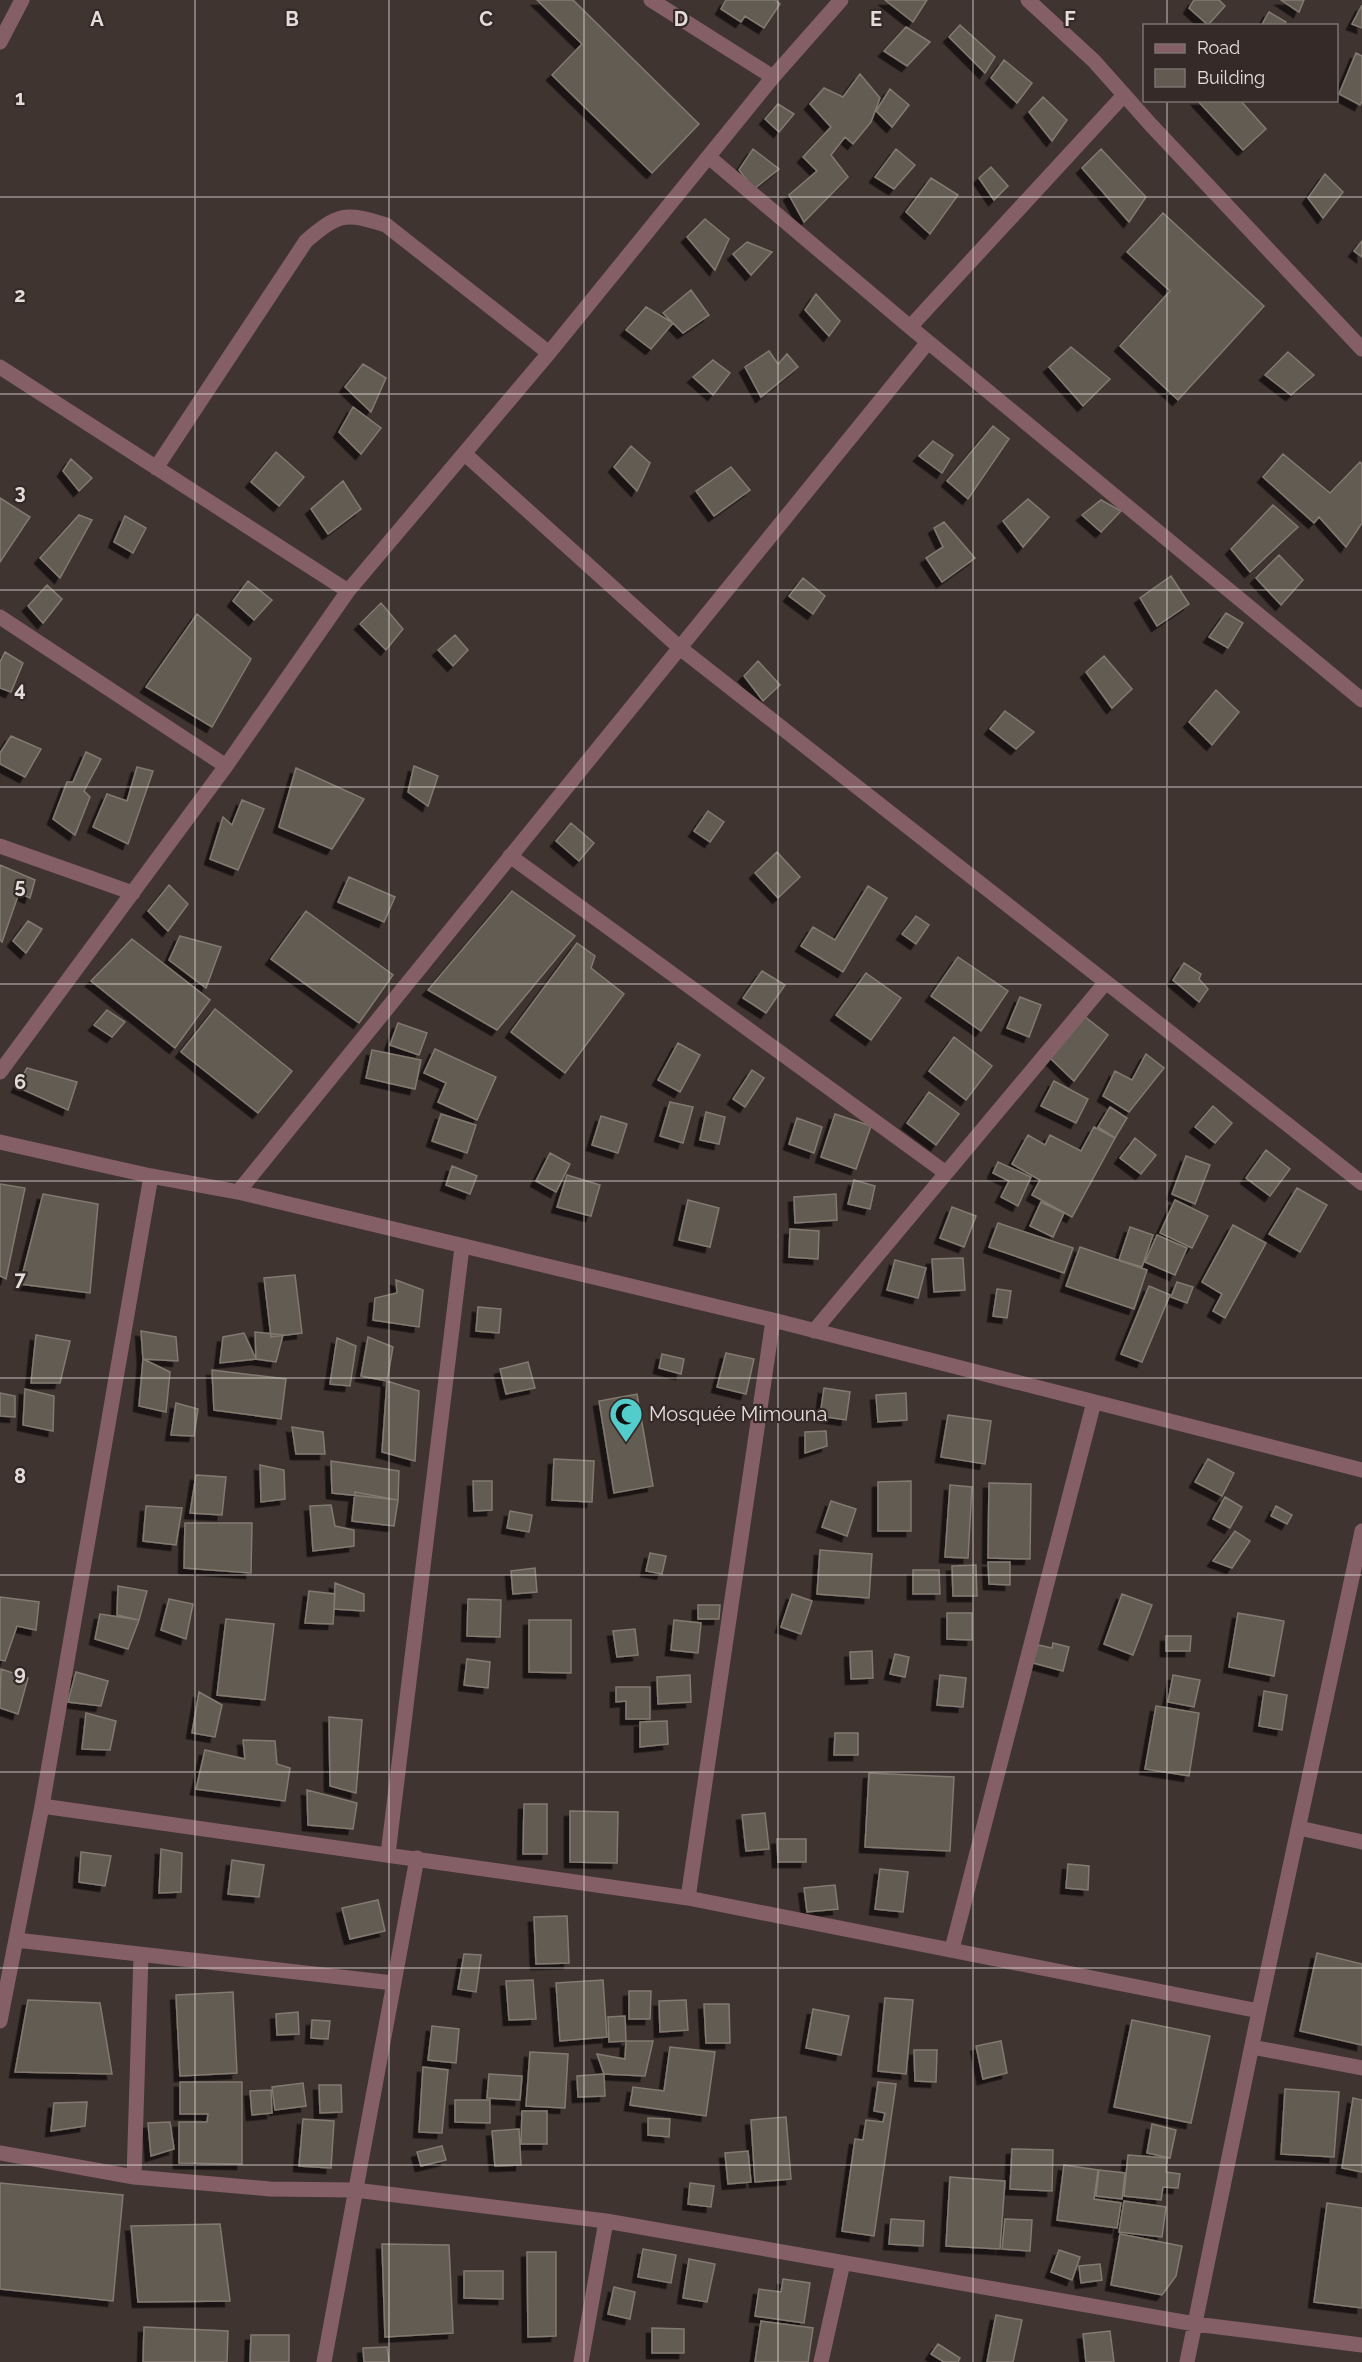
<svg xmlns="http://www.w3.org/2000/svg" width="1362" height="2362" font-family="Raleway,sans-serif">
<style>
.building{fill:#635b52;stroke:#827a70;stroke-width:1.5;filter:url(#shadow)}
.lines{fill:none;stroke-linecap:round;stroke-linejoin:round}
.minor{stroke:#845f65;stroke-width:15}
.grid{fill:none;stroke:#e5dddb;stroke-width:1.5;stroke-opacity:0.55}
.labels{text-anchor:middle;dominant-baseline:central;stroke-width:4.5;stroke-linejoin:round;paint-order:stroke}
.poi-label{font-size:20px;fill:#e5dddb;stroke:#352a27;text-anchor:start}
.grid-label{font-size:20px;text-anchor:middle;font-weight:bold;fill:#e5dddb;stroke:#352a27;stroke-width:4.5;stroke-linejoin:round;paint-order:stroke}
</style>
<defs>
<filter id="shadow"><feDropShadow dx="-5.5" dy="5.5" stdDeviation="0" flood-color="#0009"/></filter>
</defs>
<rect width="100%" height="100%" fill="#403431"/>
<path class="building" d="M537 0H573L699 124 652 173 552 75 582 44Z
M726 0H775L780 4 764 28 745 16 741 22 721 9Z
M885 0H927L913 22Z
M1194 0H1219L1225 6 1208 25 1189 8Z
M1281 0H1304L1299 12Z
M1362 5V28L1352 24Z
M1269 12 1286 22 1284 26H1261Z
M960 25 995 57 985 73 949 37Z
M906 27 930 42 907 66 884 51Z
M1356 53 1362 56V101L1360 105 1339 94Z
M1004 60 1032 83 1017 103 991 78Z
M860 74 880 98 871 122 853 144 845 137 831 155 848 177 804 222 789 195 817 171 803 157 831 127 810 104 824 88 843 97Z
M890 89 909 105 892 127 876 111Z
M1043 97 1067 120 1052 141 1029 112Z
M1197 100H1240L1266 129 1243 150Z
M778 104 794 114 779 132 765 119Z
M753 149 779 169 754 189 739 170Z
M896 149 915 165 894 189 875 177Z
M1101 149 1146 197 1129 222 1082 168Z
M991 167 1008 186 994 200 979 178Z
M1325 174 1343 192 1323 218 1308 198Z
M931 178 958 195 930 234 906 212Z
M1163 213 1264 306 1178 400 1120 346 1170 291 1127 252Z
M705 219 729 239 715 270 687 237Z
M1362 241V257L1354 251Z
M747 242 772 252 751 275 733 254Z
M691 290 709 315 683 333 663 313Z
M816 294 840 321 829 336 805 310Z
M646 307 673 323 651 349 626 330Z
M1071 347 1110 379 1083 406 1049 367Z
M769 351 778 364 787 354 798 367 761 397 745 367Z
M1288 352 1314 375 1291 395 1265 375Z
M713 360 730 373 713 395 693 377Z
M363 364 386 378 371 412 345 387Z
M353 407 381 428 361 454 339 432Z
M993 426 1009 439 968 499 947 481Z
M933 441 953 455 942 473 919 456Z
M631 446 650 463 637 491 614 467Z
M276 452 304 477 279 506 251 482Z
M1283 454 1330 493 1360 462 1362 464V523L1346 547 1319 517 1314 523 1263 477Z
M71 459 92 478 79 491 63 471Z
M731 467 750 490 714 516 696 491Z
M343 481 361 509 328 534 311 509Z
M0 498 30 517 0 562Z
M1028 499 1049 517 1023 547 1003 521Z
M1101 500 1121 511 1101 532 1082 515Z
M1273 505 1298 527 1250 572 1231 549Z
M79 515 92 520 60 578 40 558Z
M125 516 146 528 133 553 114 542Z
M944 522 975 558 942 582 926 558 943 547 934 528Z
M1279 555 1303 580 1281 605 1256 578Z
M1171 576 1189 604 1157 626 1140 598Z
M803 578 825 596 813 614 789 596Z
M248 581 272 600 254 620 233 601Z
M47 585 62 599 43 623 28 606Z
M381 603 403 629 386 650 360 624Z
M1226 613 1243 623 1228 648 1209 637Z
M197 614 251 659 212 727 146 687Z
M455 635 468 650 453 666 438 650Z
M5 652 23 663 11 692 0 688V662Z
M1104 656 1132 689 1112 708 1086 672Z
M758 661 780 685 763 701 744 676Z
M1216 690 1239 712 1212 745 1189 722Z
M1005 711 1034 732 1016 749 990 729Z
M11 736 41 749 25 777 0 764V753Z
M86 752 101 759 84 791 90 797 75 835 53 819 67 782H73Z
M414 766 438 776 428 806 408 792Z
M137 767 153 771 128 844 93 827 107 794 127 801Z
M296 768 364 799 332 849 279 827Z
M242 800 264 809 238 870 210 859 223 817 232 825Z
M708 811 724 822 710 842 694 831Z
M571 823 594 843 579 861 556 841Z
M777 852 800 877 778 898 755 873Z
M0 865 35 880 30 898 19 893 2 942 0 940Z
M349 877 395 897 384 922 338 902Z
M169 885 188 904 168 931 148 911Z
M868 886 887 898 843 972 801 946 813 927 835 940Z
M512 891 575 936 497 1030 428 990Z
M306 911 393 975 359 1023 271 959Z
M916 916 929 925 916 944 902 934Z
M28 921 42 929 26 953 13 941Z
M180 936 221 947 206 988 169 960Z
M132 939 210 1000 175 1048 91 981Z
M577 943 595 956 591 968 624 994 565 1073 511 1032Z
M958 957 1008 991 981 1031 931 996Z
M1184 963 1201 974 1199 979 1208 989 1199 1002 1173 980Z
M762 971 785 985 766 1013 743 998Z
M866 973 901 998 871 1040 836 1015Z
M1020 997 1041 1005 1029 1037 1007 1028Z
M215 1009 292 1071 258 1113 181 1052Z
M107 1010 125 1022 112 1037 94 1025Z
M1084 1016 1108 1035 1074 1081 1048 1056Z
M398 1023 427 1033 419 1055 390 1045Z
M954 1037 992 1066 966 1100 929 1071Z
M678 1043 700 1055 680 1092 658 1080Z
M435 1049 496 1077 477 1120 438 1102 446 1083 424 1073Z
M372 1050 421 1060 415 1089 366 1078Z
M1146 1054 1164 1068 1129 1112 1103 1096 1115 1071 1132 1080Z
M27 1068 77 1082 68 1110 17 1087Z
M752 1070 764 1078 745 1107 733 1099Z
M1054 1081 1088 1099 1076 1123 1041 1106Z
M929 1092 959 1114 936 1145 907 1123Z
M670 1102 693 1107 683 1143 660 1136Z
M1213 1106 1232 1123 1215 1143 1195 1127Z
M1110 1107 1127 1118 1115 1138 1098 1127Z
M706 1112 725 1117 719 1144 700 1140Z
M441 1114 476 1125 467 1153 432 1141Z
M835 1114 871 1126 856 1169 821 1157Z
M601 1116 627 1124 618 1153 592 1145Z
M797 1118 822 1127 814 1153 789 1144Z
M1094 1127 1115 1138 1072 1217 1032 1195 1040 1180 1012 1164 1028 1135 1045 1145 1050 1135 1081 1151Z
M1135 1138 1156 1155 1141 1174 1120 1158Z
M1266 1150 1290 1169 1270 1196 1246 1178Z
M550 1153 570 1164 556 1192 536 1181Z
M1186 1156 1210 1165 1195 1204 1172 1194Z
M998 1162 1031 1177 1018 1206 1001 1197 1009 1181 993 1173Z
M452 1166 477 1176 470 1194 446 1185Z
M567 1175 600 1185 591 1216 557 1207Z
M854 1180 875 1186 870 1209 848 1204Z
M0 1184 25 1188 6 1279 0 1276Z
M1297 1188 1327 1205 1300 1252 1269 1234Z
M43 1194 98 1204 90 1293 20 1284Z
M836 1194 837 1220 795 1223 794 1197Z
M688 1200 719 1208 710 1247 679 1240Z
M1175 1200 1208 1216 1192 1248 1160 1233Z
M1041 1202 1064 1213 1053 1237 1030 1226Z
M952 1207 976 1216 964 1247 940 1238Z
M998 1223 1073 1248 1064 1273 989 1247Z
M1233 1225 1266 1243 1225 1318 1213 1311 1222 1294 1202 1282Z
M1130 1227 1153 1235 1142 1267 1119 1260Z
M790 1229 819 1231 818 1259 789 1257Z
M1157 1235 1187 1248 1175 1275 1145 1262Z
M1080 1247 1147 1270 1134 1309 1066 1286Z
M963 1258 965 1290 934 1292 932 1259Z
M895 1260 926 1268 918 1298 887 1290Z
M295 1275 302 1333 271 1337 264 1278Z
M396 1280 423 1290 419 1327 373 1320 375 1298 397 1293Z
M1177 1282 1193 1287 1187 1303 1171 1297Z
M1149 1286 1170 1295 1142 1362 1121 1354Z
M997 1289 1011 1291 1007 1318 993 1316Z
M478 1307 501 1309 499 1333 476 1331Z
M141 1331 176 1337 178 1361 143 1359Z
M255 1332 283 1335 276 1362 256 1359Z
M244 1333 256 1359 220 1363 223 1337Z
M36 1335 70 1341 60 1383H31Z
M368 1337 393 1347 387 1381 361 1376Z
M337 1338 356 1346 350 1386 330 1384Z
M726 1353 754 1359 746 1394 717 1387Z
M662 1354 684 1359 681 1374 659 1368Z
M143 1359 170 1372 166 1412 139 1406Z
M528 1362 535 1388 506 1394 500 1369Z
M212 1370 286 1379 281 1419 214 1410Z
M387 1381 419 1391 415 1461 382 1452Z
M824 1388 850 1392 846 1420 820 1416Z
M25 1389 54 1396 53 1431 23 1425Z
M0 1393 15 1396V1417L0 1416Z
M906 1393 907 1420 878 1422 876 1395Z
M637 1394 653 1486 614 1493 599 1401Z
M176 1403 198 1409 194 1436 171 1435Z
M948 1415 991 1421 985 1464 941 1457Z
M292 1427 323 1432 325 1454H296Z
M826 1431 827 1446 805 1453V1432Z
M554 1459 594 1461 592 1502 552 1500Z
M1208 1459 1234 1473 1222 1496 1195 1482Z
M331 1461 399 1471 398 1500 332 1493Z
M260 1465 284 1470 285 1499 261 1502Z
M196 1475 226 1477 222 1515 190 1513Z
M473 1481H492V1510L474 1511Z
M911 1481V1531H878V1482Z
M989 1483 1031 1484 1030 1559 988 1558Z
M950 1485 972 1487 968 1558 945 1557Z
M355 1492 398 1500 394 1526 352 1521Z
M1225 1497 1242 1507 1230 1528 1213 1519Z
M831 1501 856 1509 847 1536 822 1527Z
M331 1505 335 1526 354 1530V1546L313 1551 310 1506Z
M146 1506 182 1508 176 1545 143 1541Z
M1276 1506 1292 1515 1287 1524 1271 1516Z
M510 1511 532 1515 529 1532 507 1528Z
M185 1523H252L251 1573 184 1568Z
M1235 1531 1250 1541 1232 1568 1213 1561Z
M820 1550 872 1554 869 1598 817 1594Z
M650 1553 666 1556 662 1574 646 1571Z
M988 1562H1010V1585L989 1584Z
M976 1565 977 1596H953L952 1566Z
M535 1568 537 1592 513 1594 511 1571Z
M913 1570H939L940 1594H913Z
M335 1583 364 1594V1611L334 1609Z
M118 1586 147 1591 139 1620 117 1615Z
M309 1591 335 1594 333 1624 305 1623Z
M792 1594 812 1601 801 1634 781 1627Z
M1122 1594 1152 1605 1133 1655 1104 1644Z
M0 1597 39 1602 36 1630 17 1626 5 1661 0 1660Z
M169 1599 193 1604 186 1639 161 1630Z
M468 1599 501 1600 500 1637 467 1636Z
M698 1605H720L719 1619H698Z
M947 1613H972V1640L947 1639Z
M1238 1613 1284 1621 1274 1676 1229 1667Z
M100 1614 139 1620 128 1649 95 1639Z
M226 1619 274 1624 265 1700 217 1695Z
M529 1620H571V1673L529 1672Z
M674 1620 701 1623 698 1653 671 1650Z
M635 1629 638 1655 617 1657 613 1631Z
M1166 1636H1191L1190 1651H1166Z
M1053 1643 1069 1647 1063 1671 1033 1663 1038 1645 1052 1648Z
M872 1651 873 1678 851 1679 850 1652Z
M895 1654 909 1657 905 1677 890 1674Z
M467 1659 490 1662 488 1688 464 1685Z
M1 1669 28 1678 18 1714 0 1708Z
M76 1672 108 1681 101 1706 68 1702Z
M690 1675 691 1702 658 1704 657 1677Z
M940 1675 966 1678 963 1707 937 1705Z
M1173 1675 1200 1680 1194 1707 1168 1702Z
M616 1687H650V1719H626V1701L616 1702Z
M1264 1691 1287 1695 1282 1730 1259 1726Z
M199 1692 222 1705 215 1737 192 1733Z
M1156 1706 1199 1713 1189 1776 1145 1769Z
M86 1713 116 1721 110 1750 82 1749Z
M329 1717 362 1720 356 1793 330 1786Z
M667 1721 668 1744 640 1747V1722Z
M835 1733H858V1755H834Z
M243 1740 275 1741 277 1764 290 1768 285 1801 196 1789 205 1750 245 1759Z
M869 1773 954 1777 950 1851 865 1847Z
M307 1790 357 1803 353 1829 308 1825Z
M524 1804H547V1854H523Z
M570 1811 618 1812 617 1863 570 1862Z
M765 1813 769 1849 746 1851 742 1815Z
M777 1839H806V1862H778Z
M161 1849 182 1853 181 1892 159 1893Z
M81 1852 111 1856 105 1886 79 1882Z
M232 1860 264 1865 259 1897 228 1894Z
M1068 1864 1089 1866 1088 1890 1066 1888Z
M880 1869 908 1872 903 1912 875 1909Z
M835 1885 838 1909 807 1912 804 1888Z
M378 1900 385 1931 350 1939 342 1908Z
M567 1916 569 1963 536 1964 534 1917Z
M1317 1953 1362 1964V2045L1300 2031Z
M464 1954 481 1955 476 1992 458 1989Z
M533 1980 536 2019 509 2020 506 1981Z
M603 1980 607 2037 560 2041 556 1983Z
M629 1991H651L650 2019H629Z
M233 1992 237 2073 180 2076 176 1995Z
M885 1998 913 2000 906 2074 878 2071Z
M28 2000 100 2003 112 2074 15 2072Z
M686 2000 688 2030 660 2032 659 2001Z
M704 2004H729L730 2043H706Z
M813 2009 849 2016 841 2055 806 2048Z
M298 2012 299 2034 277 2035 276 2014Z
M625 2016 626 2041 609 2042 608 2017Z
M312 2020 330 2021 328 2039 311 2038Z
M1132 2020 1210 2036 1191 2123 1114 2107Z
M432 2026 459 2029 456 2063 428 2060Z
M626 2041H653L645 2076 604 2074 597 2054 625 2059Z
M1001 2041 1007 2073 983 2079 976 2046Z
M670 2047 715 2052 706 2116 630 2105 633 2087 664 2091Z
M914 2050H937L936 2082 915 2081Z
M530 2052 568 2054 565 2108 526 2106Z
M423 2067 448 2070 442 2133 419 2132Z
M489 2074 522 2076 520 2100 487 2098Z
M604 2074 605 2096 578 2097 577 2076Z
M180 2082H242V2164L179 2163V2122H207L208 2114H180Z
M878 2082 896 2084 874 2236 842 2231 855 2139 863 2140 866 2120 883 2122 885 2113 874 2111Z
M303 2083 306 2106 275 2110 272 2087Z
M319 2085H341L342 2112 320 2113Z
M1285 2089 1339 2092 1334 2157 1281 2154Z
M271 2090 272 2113 252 2115 250 2091Z
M1353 2098 1362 2100V2172L1342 2168Z
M455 2100H490V2123L455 2122Z
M87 2102 85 2126 51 2131 54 2103Z
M522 2111H547V2144H521Z
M786 2117 791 2179 755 2182 751 2120Z
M648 2118 670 2119 669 2137 648 2135Z
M303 2119 334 2121 331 2168 299 2166Z
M170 2122 174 2149 151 2156 148 2123Z
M1152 2124 1176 2130 1170 2158 1147 2153Z
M519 2129 521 2165 495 2166 492 2131Z
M442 2146 446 2160 421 2166 417 2152Z
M1012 2149 1053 2150 1052 2191 1010 2189Z
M748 2151 751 2182 728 2184 725 2153Z
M1128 2155 1167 2158 1166 2172 1180 2174 1178 2188 1163 2187 1161 2200 1124 2196Z
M1064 2165 1098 2170 1094 2199 1121 2203 1117 2228 1057 2220Z
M1099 2170 1125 2173 1122 2199 1096 2196Z
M950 2177 1005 2181 1000 2249 946 2246Z
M0 2183 123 2195 113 2301 0 2289Z
M690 2183 714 2186 711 2207 688 2204Z
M1124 2201 1166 2207 1162 2237 1119 2232Z
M1327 2203 1362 2208V2308L1314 2302Z
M891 2219 924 2221 923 2246 889 2244Z
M1005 2219 1032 2220 1030 2251 1002 2249Z
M220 2224 230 2301 138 2302 131 2226Z
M1120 2234 1182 2246 1176 2276 1162 2295 1111 2285Z
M382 2244 449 2245 453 2333 385 2337Z
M643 2249 676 2255 671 2283 638 2277Z
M1059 2250 1080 2257 1072 2280 1051 2272Z
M527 2252H556V2336L528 2337Z
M689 2259 715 2264 707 2302 683 2298Z
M1100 2264 1102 2280 1081 2283 1079 2266Z
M464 2271H503V2299L464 2298Z
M783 2279 810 2283 804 2323 755 2316 759 2289 781 2292Z
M614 2287 635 2292 630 2319 608 2314Z
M996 2315 1022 2320 1013 2362H987Z
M761 2321 813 2328 808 2362H755Z
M144 2327 228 2331 227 2362H143Z
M652 2328 684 2329V2353H652Z
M1110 2331 1114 2362H1086L1083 2334Z
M251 2335H289V2362H250Z
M938 2344 960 2358 958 2362H944L931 2354Z
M387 2347 389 2362H364L363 2348Z"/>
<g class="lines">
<path class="minor" d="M651 0 773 77
M1028 0 1094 61 1151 125 1362 349
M0 42 22 0
M710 158 910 327 1362 700
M910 327 1124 95
M0 367 348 591
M465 454 680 648 1362 1183
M156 468 306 241C339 213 345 212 386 225L549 353
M0 617 226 766 0 1072
M226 766 348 591 549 353 773 77 841 0
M0 846 133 893
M510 856 946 1173
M0 1142 151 1176 238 1192 773 1320 1362 1470
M238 1192 928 342
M814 1331 1106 982
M42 1806 688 1898 1259 2011
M1299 1828 1362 1842
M388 1854 462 1247
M688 1898 773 1320
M16 1940 393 1983
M952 1949 1094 1402
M0 2021 42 1806 151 1176
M1252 2047 1362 2068
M0 2153 134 2177 270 2189 355 2190 606 2221 1195 2324 1362 2345
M134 2177 141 1955
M324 2362 417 1858
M581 2362 606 2221
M821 2362 843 2263
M1187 2362 1259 2011 1362 1531"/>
</g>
<path class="grid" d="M195 0V2362M389 0V2362M584 0V2362M778 0V2362M973 0V2362M1167 0V26M1167 100V2362M0 197H1362M0 394H1362M0 590H1362M0 787H1362M0 984H1362M0 1181H1362M0 1378H1362M0 1575H1362M0 1772H1362M0 1968H1362M0 2165H1362"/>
<defs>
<symbol id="mosque-pin" viewBox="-11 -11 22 30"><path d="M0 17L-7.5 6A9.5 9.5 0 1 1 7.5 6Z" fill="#53cdcb" stroke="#352a27"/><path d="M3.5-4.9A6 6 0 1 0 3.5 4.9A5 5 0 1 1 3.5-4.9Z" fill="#111"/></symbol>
</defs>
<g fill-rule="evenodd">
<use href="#mosque-pin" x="607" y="1395" width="38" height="52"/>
</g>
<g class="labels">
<g class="poi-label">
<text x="649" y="1414">Mosquée Mimouna</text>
</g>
</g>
<g class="grid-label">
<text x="97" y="26">A</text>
<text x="292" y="26">B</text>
<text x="486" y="26">C</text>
<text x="681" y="26">D</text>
<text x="876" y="26">E</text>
<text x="1070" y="26">F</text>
<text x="20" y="105">1</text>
<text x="20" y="302">2</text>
<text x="20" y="499">3</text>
<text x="20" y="696">4</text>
<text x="20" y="893">5</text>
<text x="20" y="1089">6</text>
<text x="20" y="1286">7</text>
<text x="20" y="1483">8</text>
<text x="20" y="1680">9</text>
</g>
<rect x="1143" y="24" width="195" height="78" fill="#352a27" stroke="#7b726f" stroke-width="1.5"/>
<rect x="1155" y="44" width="30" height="9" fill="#845f65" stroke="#7b726f" stroke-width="1.5"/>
<text x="1197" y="54" font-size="18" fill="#e5dddb">Road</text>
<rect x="1155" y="69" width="30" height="18" fill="#635b52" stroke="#7b726f" stroke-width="1.5"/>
<text x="1197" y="84" font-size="18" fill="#e5dddb">Building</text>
</svg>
